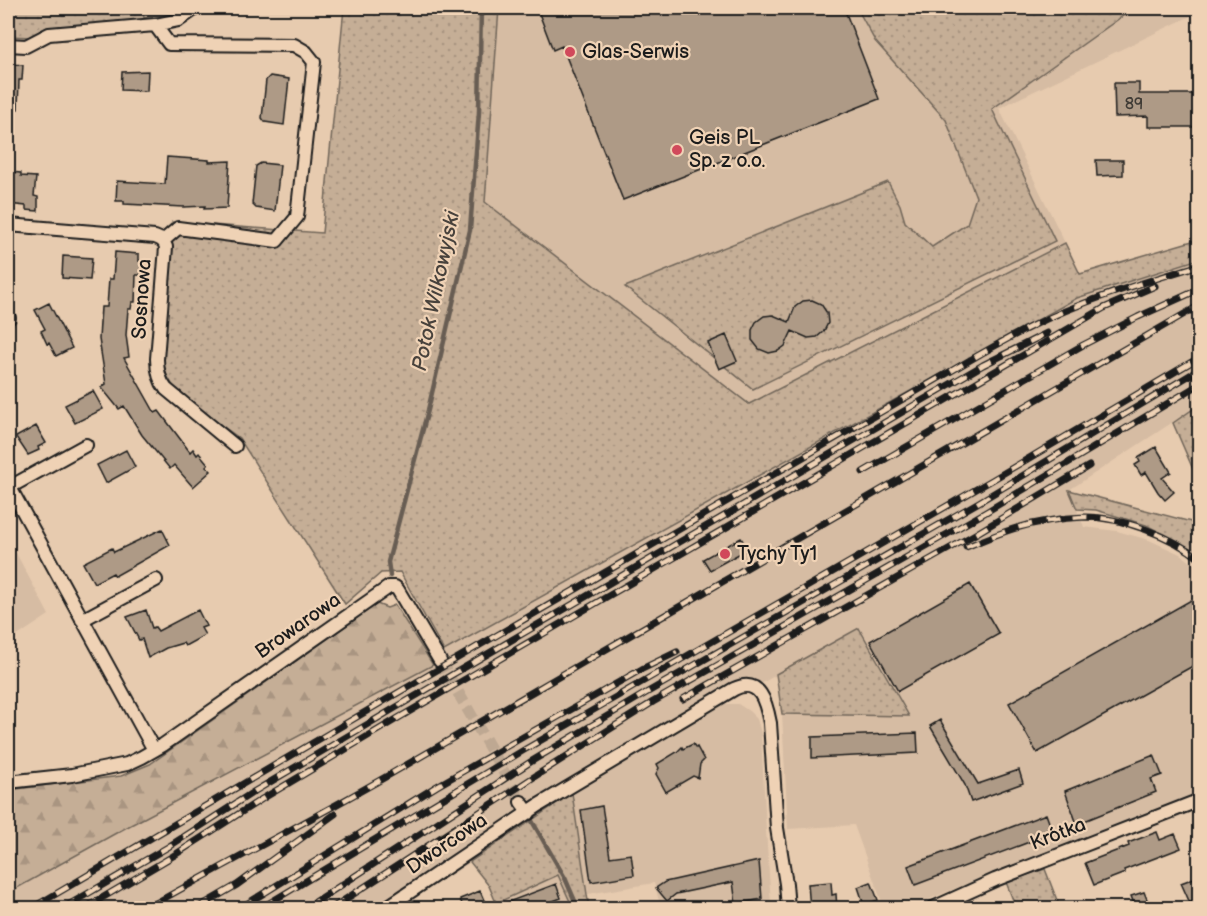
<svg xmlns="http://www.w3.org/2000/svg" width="1207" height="916" font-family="'Balsamiq Sans',sans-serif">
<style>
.built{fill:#d6bca3}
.grass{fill:url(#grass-dots);stroke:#706559;stroke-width:1.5}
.forest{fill:url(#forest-firs);stroke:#706559;stroke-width:1.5}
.park{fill:#c5ae96;stroke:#706559;stroke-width:1.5}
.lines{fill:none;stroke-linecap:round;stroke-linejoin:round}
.stream{stroke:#675d52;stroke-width:4.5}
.building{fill:#ae9a86;stroke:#1c1c1c;stroke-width:1.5}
.minor-tunnel{stroke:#bea892;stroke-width:12;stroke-dasharray:12 6;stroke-linecap:butt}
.minor-casing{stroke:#1c1c1c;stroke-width:16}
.minor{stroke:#efd2b5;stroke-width:12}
.rail-casing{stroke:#1c1c1c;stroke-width:7}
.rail{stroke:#efd2b5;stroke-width:4.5;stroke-dasharray:14;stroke-linecap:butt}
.poi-dot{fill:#d1495b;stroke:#efd2b5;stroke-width:2}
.labels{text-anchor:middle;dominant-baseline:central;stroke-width:4.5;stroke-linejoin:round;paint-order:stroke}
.number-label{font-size:16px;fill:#403c36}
.poi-label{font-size:20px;fill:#1c1c1c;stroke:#efd2b5;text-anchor:start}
.street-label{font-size:20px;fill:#1c1c1c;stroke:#efd2b5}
.water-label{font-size:21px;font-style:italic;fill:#48423c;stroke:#efd2b5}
</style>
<defs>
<pattern id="grass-dots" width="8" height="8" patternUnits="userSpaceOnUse" patternTransform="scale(1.5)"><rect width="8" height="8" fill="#c5ae96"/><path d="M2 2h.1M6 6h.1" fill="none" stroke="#a99581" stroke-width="1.8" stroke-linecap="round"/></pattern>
<pattern id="forest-firs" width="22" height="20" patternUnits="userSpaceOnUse" patternTransform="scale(1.5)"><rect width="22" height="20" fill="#c5ae96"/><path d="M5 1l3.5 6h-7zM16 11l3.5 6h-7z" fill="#a99581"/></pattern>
</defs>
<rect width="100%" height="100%" fill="#e7cbaf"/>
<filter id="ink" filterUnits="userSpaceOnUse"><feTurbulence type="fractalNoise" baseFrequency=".0167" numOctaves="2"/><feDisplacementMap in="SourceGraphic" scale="12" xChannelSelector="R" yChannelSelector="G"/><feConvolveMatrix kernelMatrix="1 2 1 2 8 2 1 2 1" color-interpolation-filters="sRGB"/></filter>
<g filter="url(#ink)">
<path class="built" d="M499 8H1199V12L999 108 1065 243 749 404 485 202Z
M1199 259V405L1069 490 1084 527 1117 531 1149 540 1180 554 1199 568V793L934 897 916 908H884L854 825 788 829 782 714 908 716 859 628 725 704H738L749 711 757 719 761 733 766 830 771 904 751 908H661L654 883 588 894 572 793 454 873 439 877 393 908H8V893L127 827 433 665 444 651 1077 298Z
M8 538 49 615 8 642Z
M558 875 573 908H502L500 901Z"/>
<path class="grass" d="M8 8H194L175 16 30 37 8 36Z
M344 8H499L485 202 749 404 1065 243 1080 274 1199 239V259L1077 298 444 651 400 572 381 573 345 604 239 438 192 404 173 386 166 374 162 357 172 222 322 233Z
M857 8H1134L992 109 1055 241 753 389 625 287 888 182 900 205 905 222 932 247 967 224 976 197 946 120 875 41Z
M1199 405V483L1173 423Z
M1069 490 1199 524V553L1146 525 1096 510 1077 509Z
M859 628 909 716 782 714 776 674Z
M572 793 589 908H573L558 875 501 901 502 908H490L497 905 489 886 470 862Z
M1045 869 1060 908H1016L1006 882Z"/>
<path class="forest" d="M377 604 387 608 395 605 433 665 127 827 8 893V790L121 776 150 764Z"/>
<path class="park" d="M142 8H174L175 14 144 18Z"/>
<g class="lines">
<path class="stream" d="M390 576 388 562 428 410 470 230 479 112 481 8
M532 821 565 878 578 908"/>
</g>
<path class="building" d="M537 8H844L879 99 623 200 562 46 553 50Z
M11 64 23 65 22 80H19L18 109H8V72L11 73Z
M148 71 147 91 121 90 122 72Z
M270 76 289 79 284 125 265 122 262 118 266 80Z
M1114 83H1139V94H1194V127H1148V116L1115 117Z
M167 157 209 160V162L230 161 227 208 204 209 205 206 184 207 124 204V201H116L117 181 165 184Z
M1096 160H1123V175L1097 176Z
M261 163 280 165 275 211 256 208 252 204 256 166Z
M9 172 21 173V176L36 177 34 196 38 197V211L26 210V206L8 204Z
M115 252 139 254V261H142L141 275H136L135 302H132L131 309H128L126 335 129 357 124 358 155 413 159 411 190 452 193 449 197 455 199 453 208 464 206 466 211 471 193 487 174 465 170 469 142 435 124 406 119 409 101 387 106 384 99 339 101 307H107L109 279H113Z
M63 256 92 258 90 280 62 278Z
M812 300 821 304 827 313 828 323 824 331 817 337 808 338 792 331 785 346 778 351 769 353 759 349 752 340V330L756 322 764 316 773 315 789 322 795 307 803 301Z
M49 303 72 348 56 356 49 343 47 344 41 331 45 329 35 310Z
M726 335 737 361 719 369 708 343Z
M93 391 103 409 75 423 65 405Z
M36 426 46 443 38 447 39 450 28 455 16 437Z
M1156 447 1171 472 1162 478 1174 492 1165 500 1158 492 1146 472 1141 475 1135 465 1140 462 1138 458Z
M126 450 135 467 106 483 97 465Z
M162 529 170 545 115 576 113 573 94 583 83 563 112 548 114 552Z
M741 538 748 549 710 570 703 559Z
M970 584 999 634 898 691 870 641Z
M1200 595V662L1037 753 1009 703Z
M146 610 152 628 155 627 158 631 198 610 206 626 201 628 205 635 185 646 183 643 166 648 148 658 142 639 139 640 127 617Z
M940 720 978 784 1019 770 1023 783 971 802 965 785 930 726Z
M917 733 918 753 812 758V737Z
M693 744 696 748 697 747 704 760 700 764 698 778 693 776 666 792 656 774 659 768 657 764 677 752 682 747 683 749Z
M1154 755 1162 775 1151 779 1156 792 1077 824 1065 791Z
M602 806 610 857 631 854 634 875 591 882 581 810Z
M1046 814 1053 833 915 885 908 866Z
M1157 832 1160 840 1175 834 1181 848 1124 870 1125 873 1094 885 1085 863 1129 846 1128 843Z
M759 861 762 899 736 904 733 882 676 894 667 901 656 888 665 882Z
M1194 878 1200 891V895L1190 903 1181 883Z
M831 882 832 895 836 894 837 909H810L808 884Z
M871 882 878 900 864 905 858 887Z
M556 884 561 898 532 909H495V907Z
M480 891 486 905 478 909H464L460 899Z
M1144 892 1151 909H1136L1131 896Z"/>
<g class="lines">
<path class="minor-tunnel" d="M440 661 521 802"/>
<defs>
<path id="minor" d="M155 25 169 44 294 45 306 52 314 62 297 217 277 241 178 228 163 241
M8 45 26 46 49 34 155 25 179 20 196 8
M8 225 155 237C161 239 164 241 166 247L157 359C157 370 159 380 166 389L235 446
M8 319 9 318
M8 484 154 750
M10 487 86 445
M82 620 156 580
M8 782 72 775 127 764 142 757 163 745 389 587H395L398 590 440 661
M521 802 529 813
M386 908 539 805 734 689C760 677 766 702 770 723L777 828 786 884 788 908
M933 908 995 880 1200 800"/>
</defs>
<use href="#minor" class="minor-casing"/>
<use href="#minor" class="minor"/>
<defs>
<path id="rail" d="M863 472 1083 345 1138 317 1200 289
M966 547C981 541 997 534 1013 529 1036 522 1061 518 1085 517 1121 517 1172 536 1200 559
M683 699 977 533 1089 466
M32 908 389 698 977 356C995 346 1012 336 1030 327 1084 300 1142 283 1200 265
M63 908 168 847 255 791 395 708 983 365 1047 333
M85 908 173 856 262 799 400 717 1104 308 1155 286
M147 908C227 863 309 821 389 775L1200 305
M197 908 237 885 335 814
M240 908 437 786 642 669 677 652
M261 908 524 750 992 480 1200 357
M306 908 532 761 646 693 979 502 1200 369
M332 908 540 773 653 702 986 512 1200 384"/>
</defs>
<use href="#rail" class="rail-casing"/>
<use href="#rail" class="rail"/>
</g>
</g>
<g class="poi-dot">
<circle cx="570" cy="52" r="6"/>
<circle cx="677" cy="150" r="6"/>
<circle cx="725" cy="554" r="6"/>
</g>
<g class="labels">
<g class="number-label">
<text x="1134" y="104">89</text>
</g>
<g class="poi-label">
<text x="582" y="52">Glas-Serwis</text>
<text x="689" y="138">Geis PL<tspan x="689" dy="23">Sp. z o.o.</tspan></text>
<text x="737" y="554">Tychy Ty1</text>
</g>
<g class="street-label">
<text transform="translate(142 299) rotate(-86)">Sosnowa</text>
<text transform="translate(298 626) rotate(-35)">Browarowa</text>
<text transform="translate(1058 834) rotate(-21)">Krótka</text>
<text transform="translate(447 844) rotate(-34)">Dworcowa</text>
</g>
<g class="water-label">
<text transform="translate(436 291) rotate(-78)">Potok Wilkowyjski</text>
</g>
</g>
<rect width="1207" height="916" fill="none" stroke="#efd2b5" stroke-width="30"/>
<rect x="15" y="15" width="1177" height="886" fill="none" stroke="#1c1c1c" stroke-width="2" filter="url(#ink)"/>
</svg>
